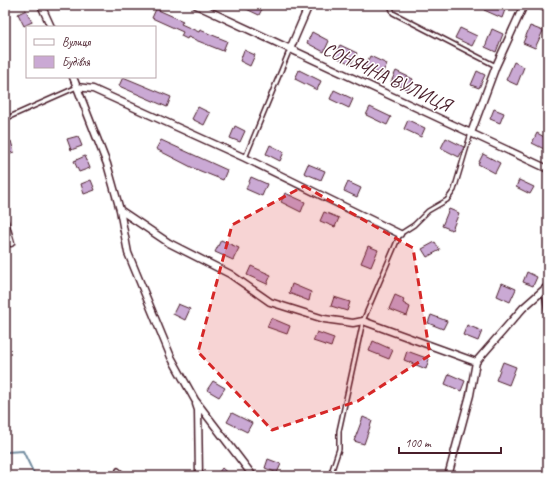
<svg xmlns="http://www.w3.org/2000/svg" width="553" height="481" font-family="Caveat,sans-serif">
<style>
.lines{fill:none;stroke-linecap:round;stroke-linejoin:round}
.stream{stroke:#758fa2;stroke-width:2}
.building{fill:#caa9d4;stroke:#4a1f2b}
.lane-casing{stroke:#4a1f2b;stroke-width:6}
.street-casing{stroke:#4a1f2b;stroke-width:9}
.lane{stroke:#fff;stroke-width:3}
.street{stroke:#fff;stroke-width:6}
.marked{fill:#d62828;fill-opacity:0.2;stroke:#d62828;stroke-width:3;stroke-dasharray:8 5;stroke-linejoin:round}
.labels{text-anchor:middle;dominant-baseline:central;stroke-width:3;stroke-linejoin:round;paint-order:stroke}
.street-label{font-size:19px;fill:#4a1f2b;stroke:#fff}
</style>
<rect width="100%" height="100%" fill="#fff"/>
<filter id="ink" filterUnits="userSpaceOnUse"><feTurbulence type="fractalNoise" baseFrequency=".025" numOctaves="2"/><feDisplacementMap in="SourceGraphic" scale="8" xChannelSelector="R" yChannelSelector="G"/><feConvolveMatrix kernelMatrix="1 2 1 2 8 2 1 2 1" color-interpolation-filters="sRGB"/></filter>
<g filter="url(#ink)">
<g class="lines">
<path class="stream" d="M5 450 7 452 23 451 35 476"/>
</g>
<path class="building" d="M238 5H264L259 15Z
M486 5H501L506 7 502 18 484 10Z
M529 5H548V13Z
M156 9 183 21 181 24 199 32 200 30 227 41 223 51 188 37 187 39 181 36 183 32 152 18Z
M26 10 32 22 24 26 18 14Z
M530 26 543 31 535 48 523 43Z
M460 28 477 36 472 46 455 38Z
M492 29 503 34 496 52 485 47Z
M312 32 329 41 324 52 307 43Z
M340 45 357 53 351 64 334 56Z
M244 50 255 55 250 66 240 61Z
M370 56 387 64 381 75 365 67Z
M514 62 524 67 517 85 506 80Z
M299 70 321 81 317 90 295 79Z
M396 71 413 79 408 90 391 82Z
M477 71 485 75 479 88 471 85Z
M123 77 171 97 167 107 119 86Z
M334 90 353 99 349 108 330 99Z
M198 107 210 113 204 125 192 119Z
M370 107 391 117 387 125 366 115Z
M494 109 504 113 500 123 490 119Z
M408 120 425 128 421 137 404 129Z
M235 126 245 131 240 142 230 138Z
M537 133 548 139V151L532 143Z
M78 136 82 146 71 150 67 139Z
M446 138 464 147 459 157 441 148Z
M161 140 227 170 223 180 193 168 156 149Z
M11 141 14 152 5 155V143Z
M270 145 284 152 280 161 266 154Z
M483 154 500 163 495 173 478 164Z
M85 156 90 168 79 172 74 161Z
M308 164 325 171 321 180 304 173Z
M251 177 267 184 262 196 246 189Z
M91 180 95 190 84 194 81 184Z
M519 180 534 187 530 194 516 187Z
M348 182 361 188 357 197 344 191Z
M285 193 305 202 301 212 281 202Z
M449 209 459 213 452 230 442 226Z
M324 212 339 218 335 227 320 221Z
M221 240 239 248 233 260 215 252Z
M435 242 440 250 427 257 422 249Z
M368 246 378 250 371 267 361 263Z
M251 266 271 275 267 284 247 275Z
M527 272 537 277 533 286 523 282Z
M502 283 516 289 510 302 497 296Z
M292 284 311 292 309 301 289 293Z
M395 295 404 299 403 303 410 307 407 316 389 309Z
M334 297 350 302 347 311 331 306Z
M178 304 190 309 185 320 173 314Z
M431 315 447 321 443 329 428 323Z
M271 318 290 326 287 334 267 327Z
M467 325 482 331 478 341 463 335Z
M317 332 334 338 331 347 313 341Z
M373 341 393 350 389 359 369 351Z
M407 351 429 359 426 369 404 360Z
M503 362 516 367 509 385 496 380Z
M449 374 465 381 461 391 445 384Z
M213 381 225 388 219 397 207 390Z
M232 413 252 423 247 432 227 422Z
M363 417 372 421 364 444 354 441Z
M268 459 281 464 277 473 265 468Z
M222 468 231 476H216Z"/>
<g class="lines">
<defs>
<path id="lane" d="M390 5 393 13 496 66
M5 119 77 87
M245 158 290 49
M544 291 548 319
M118 470 125 476
M330 476 339 449V431L363 321 400 234 414 225 428 211 447 200 454 190 471 133"/>
<path id="street" d="M41 5 51 27
M196 5 548 169
M290 49 309 5
M73 77 107 164 120 210 128 253 171 357 195 400 253 476
M77 87 93 89 245 158 400 234
M471 133 496 66 524 5
M120 210 169 243 230 274 270 302 324 319 353 323 363 321 476 362
M5 222 11 243
M196 404 198 410 199 476
M448 476 470 395 476 362 523 308 548 286"/>
</defs>
<use href="#lane" class="lane-casing"/>
<use href="#street" class="street-casing"/>
<use href="#lane" class="lane"/>
<use href="#street" class="street"/>
</g>
</g>
<path class="marked" d="M304 186 413 248 430 355 358 401 272 430 198 352 232 225Z"/>
<g class="labels">
<g class="street-label">
<text transform="translate(387 77) rotate(25)">СОНЯЧНА ВУЛИЦЯ</text>
</g>
</g>
<rect width="553" height="481" fill="none" stroke="#fff" stroke-width="20"/>
<rect x="10" y="10" width="533" height="461" fill="none" stroke="#4a1f2b" stroke-width="1.5" filter="url(#ink)"/>
<rect x="26" y="26" width="130" height="52" fill="#ffffff" stroke="#b7a5aa"/>
<rect x="34" y="39" width="20" height="6" fill="#ffffff" stroke="#b7a5aa"/>
<text x="62" y="46" font-size="12" fill="#4a1f2b">Вулиця</text>
<rect x="34" y="56" width="20" height="12" fill="#caa9d4" stroke="#b7a5aa"/>
<text x="62" y="66" font-size="12" fill="#4a1f2b">Будівля</text>
<path d="M399 447v6h102v-6" fill="none" stroke="#4a1f2b" stroke-width="2"/>
<text x="405" y="447" font-size="12" fill="#4a1f2b" stroke="#ffffff" stroke-width="3" paint-order="stroke">100 m</text>
</svg>
